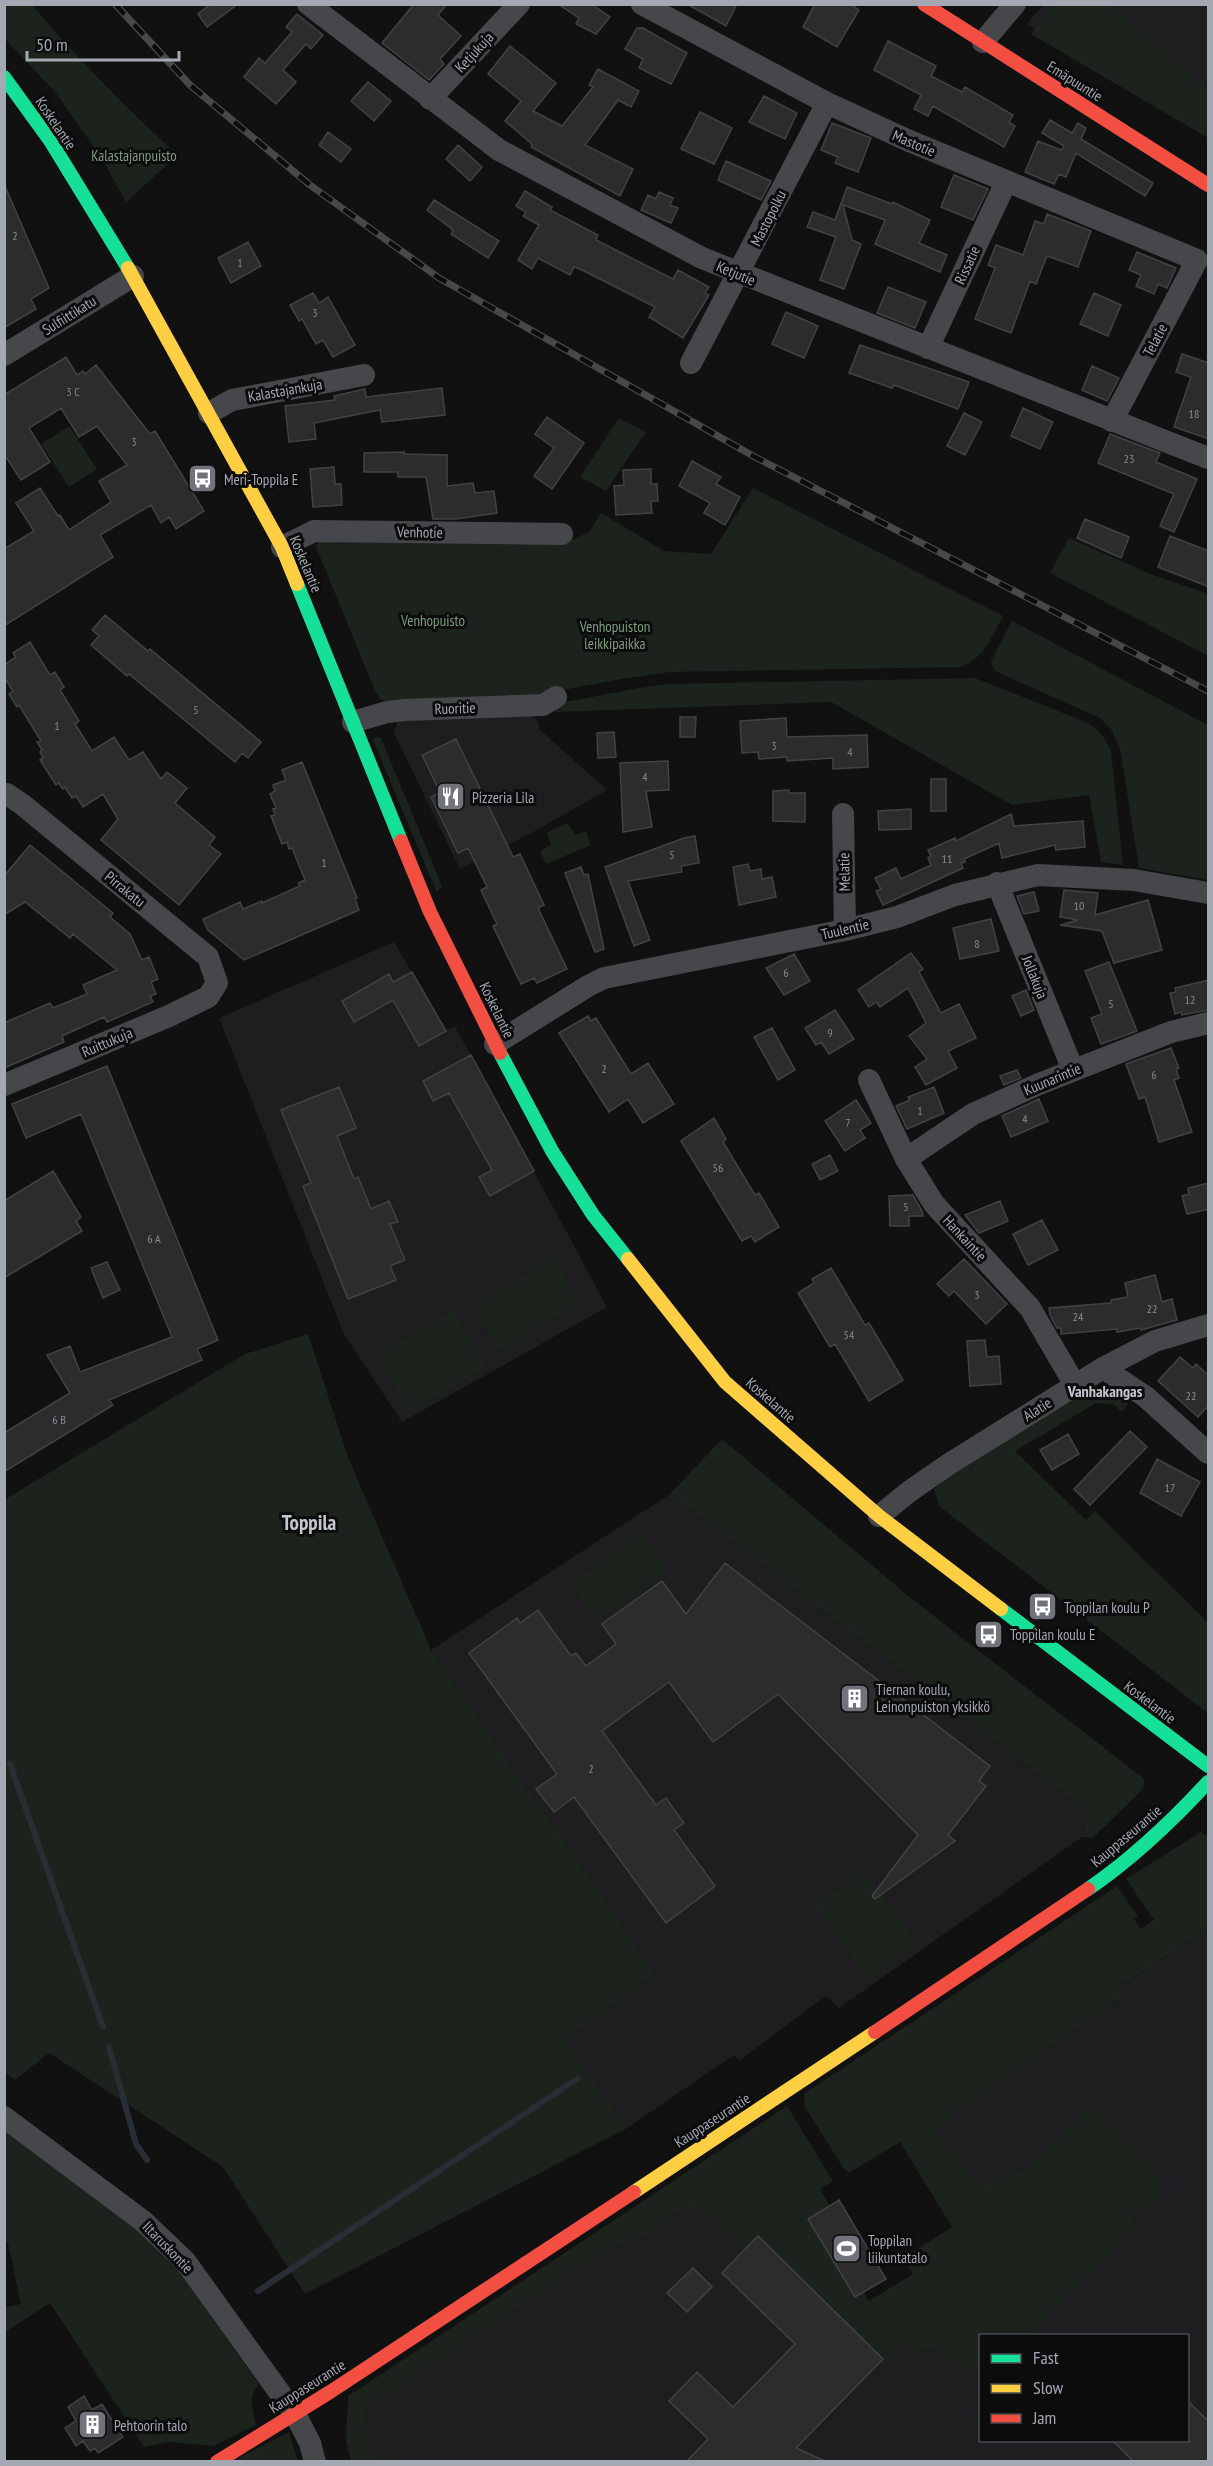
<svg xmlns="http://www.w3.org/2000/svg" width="1213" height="2466" font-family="'PT Sans Narrow',sans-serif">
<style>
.built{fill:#1e1e20;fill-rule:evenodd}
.green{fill:#1c221c}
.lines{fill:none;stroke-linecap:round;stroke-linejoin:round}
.stream{stroke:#292e34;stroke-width:6}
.building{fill:#2c2c2d;stroke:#414245;stroke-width:1.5}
.street{stroke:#46474a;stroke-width:22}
.fast{stroke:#16e098;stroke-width:14}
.slow{stroke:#ffcf43;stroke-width:14}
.jam{stroke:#f24e42;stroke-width:14}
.rail-casing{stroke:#46484a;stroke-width:7}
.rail{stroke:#0c0c0d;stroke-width:4.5;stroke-dasharray:14;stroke-linecap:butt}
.labels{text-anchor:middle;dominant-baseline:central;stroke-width:6;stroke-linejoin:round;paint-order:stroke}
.number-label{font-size:12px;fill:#858991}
.street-label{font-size:15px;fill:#a3a8b2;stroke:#0c0c0d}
.park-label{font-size:15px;fill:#7c9c7d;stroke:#0c0c0d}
.poi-label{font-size:15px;fill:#a3a8b2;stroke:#0c0c0d;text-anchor:start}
.neighbourhood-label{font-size:16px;font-weight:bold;fill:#c4c7ce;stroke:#0c0c0d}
.district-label{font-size:21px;font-weight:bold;fill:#c4c7ce;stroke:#0c0c0d}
</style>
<rect width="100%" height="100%" fill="#111112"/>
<path class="built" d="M1043 5H1208V83L1179 117 1027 24Z
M532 715 538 722 539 729 607 790 537 830 460 869 394 733 399 717Z
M394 942 446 1030 455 1027 471 1055 607 1307 402 1422 344 1334 219 1018Z
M670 1494 1088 1812 1082 1837 839 2008 826 1996 739 2061 734 2055 627 2128 564 2040 656 1973 431 1650Z
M1208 1929V2461H367L357 2406 698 2179 848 2325 976 2243 908 2138 1126 1994 1118 1988ZM980 2336H1188V2440H980Z"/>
<path class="green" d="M5 4 32 5C78 58 125 108 178 155L126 202 101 157 55 92 5 39Z
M1050 5H1111L1200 84 1208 86V138L1031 34Z
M619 418 646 432 606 491 580 477Z
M69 426 97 469 69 487 41 444Z
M753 488 1003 616C991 638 985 657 961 667L671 672 621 679 526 697 389 702 380 699 376 693 316 547 318 541 575 539 590 531 601 513 664 551 711 554Z
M1069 538 1148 573 1208 594V656L1050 573Z
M1012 621 1208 725V880L1139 868 1120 748 1111 729 1100 718 997 672 993 668 991 661Z
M975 678 1081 720C1097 727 1104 735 1111 751L1123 865 1101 862 1089 795 1012 805 831 702 555 712V704L639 688 668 684Z
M378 737 381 738 442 886 437 893 372 738Z
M567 823 576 835 586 831 591 845 546 864 540 851 551 845 547 833Z
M553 1257 581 1301 500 1352 472 1308Z
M452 1311 486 1367 410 1413 376 1357Z
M308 1334 348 1457 431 1650 656 1973 565 2040 627 2128 305 2294 223 2167 49 2053 15 2080 5 2072 4 1500 245 1354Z
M1108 1386C1119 1389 1126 1391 1130 1401L1122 1412 1113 1404 1096 1403 1015 1451 1086 1520 1095 1511 1208 1623V1713L940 1507 934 1490C961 1458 1068 1398 1108 1386Z
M722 1439 912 1599 1143 1778 1145 1784 1142 1790 1093 1838 1082 1837 1088 1812 670 1494Z
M641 1534 668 1572 598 1621 571 1584Z
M1201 1832 1208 1837V1929L1119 1987 1126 1994 960 2108 935 2129V2134L983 2187 1026 2168 1085 2111 1089 2110 1096 2112 1161 2176C1165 2193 1158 2200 1147 2212L1141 2206 1130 2218 1135 2224 1125 2236 1030 2335 980 2336V2365L972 2371 965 2372 934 2347 922 2349 918 2354 906 2342 886 2362 759 2237 745 2251 705 2210 693 2207 677 2211 661 2220 644 2237 611 2246 594 2256 363 2410 372 2461H351L346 2440 348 2396 787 2106 833 2181 820 2189 830 2206 855 2297 863 2292 869 2301 913 2274 903 2258 952 2227 900 2142 849 2173 844 2169 805 2107 804 2094 1117 1886 1138 1916 1134 1919 1141 1929 1154 1920 1126 1879Z
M864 1871 916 1942 868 1978 815 1907Z
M4 2128 161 2246 259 2384C247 2396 253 2410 256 2425L213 2446 169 2442 144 2447 50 2303 5 2332V2307L21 2304 8 2243 5 2239Z
M289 2432 298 2461 231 2462Z"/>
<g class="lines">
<path class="stream" d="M10 1764 103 2027
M109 2047 136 2144 147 2160
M258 2291 577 2079"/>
</g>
<path class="building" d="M211 4H238L207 27 198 14Z
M414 4H447L438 15 461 36 440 59 444 64 429 80 382 43Z
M558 4H591L610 17 596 34 576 24 579 18Z
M687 4H737L726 26Z
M815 4H850L859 10 837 47 803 27Z
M297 14 323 35 311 49 306 44 283 70 296 82 276 104 244 77 259 58 265 63 292 32 286 27Z
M637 28H643L687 53 671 84 639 68 643 59 625 49Z
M888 41 936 66 931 76 962 92 965 87 1013 115 1009 122 1015 126 1004 147 933 106 928 116 914 109 921 95 874 70Z
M510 46 556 83 533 111 562 126 593 87 589 85 598 69 639 91 631 107 618 100 585 145 633 169 620 196 531 147 532 144 505 121 521 101 488 74Z
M368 82 391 101 374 121 351 101Z
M764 96 797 113 785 139 749 122Z
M700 112 732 128 714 164 681 149Z
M1050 120 1072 133 1078 123 1086 128 1081 139 1153 183 1145 196 1076 153 1066 177 1059 174 1054 184 1025 172 1038 141 1061 150 1064 146 1042 133Z
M832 123 871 138 858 172 835 163 838 157 821 150Z
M328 132 351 149 341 162 319 145Z
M458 145 482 167 470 181 446 159Z
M726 161 771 181 761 200 718 180Z
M954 175 988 189 973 220 941 207Z
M4 184 49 288 31 299 36 309 4 328Z
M847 187 892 204 893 202 930 220 919 243 947 255 940 272 875 244 885 220 843 205 852 240 861 244 844 289 820 280 836 237 807 227 813 212 835 220Z
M525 191 552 207 550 210 598 235 596 240 673 279 678 270 709 287 705 293 709 295 683 338 649 317 655 307 580 269 574 267 570 275 538 258 532 269 518 260 539 225 523 216 526 212 516 206Z
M659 192 673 198 670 205 678 208 671 223 641 210 648 195 656 199Z
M434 200 499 241 488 258 451 234 453 230 427 210Z
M1047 214 1091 231 1078 267 1047 256 1036 284 1030 281 1011 333 975 319 995 268 988 265 996 245 1023 255 1035 221 1044 224Z
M248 242 261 266 231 283 218 258Z
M1137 252 1176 268 1167 288 1158 284 1154 294 1136 286 1141 275 1129 270Z
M888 287 926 302 915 328 877 313Z
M313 293 319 303 328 297 355 345 333 357 323 340 316 344 302 319 299 321 290 305Z
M1094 293 1121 305 1108 336 1080 324Z
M786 312 818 326 804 358 772 344Z
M860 345 969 382 958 409 894 385 892 388 849 373Z
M1182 354 1209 363V439L1174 427 1191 377 1176 372Z
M66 357 77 375 83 371 85 374 96 365 150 434 155 431 204 511 176 529 169 517 161 523 151 505 100 535 113 557 4 626V549L34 531 16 503 40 488 58 516 60 515 69 530 111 502 99 481 127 465 97 426 79 437 61 408 29 428 50 462 21 480 4 454V395Z
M1092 366 1119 378 1107 401 1082 390Z
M442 388 445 415 382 422 380 410 314 423 316 439 289 442 285 406 335 400 334 396 365 389 366 397Z
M1023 408 1053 422 1040 449 1011 436Z
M964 413 982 422 965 455 947 446Z
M547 417 584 443 552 489 534 476 554 448 535 434Z
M1110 434 1160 453 1156 462 1197 479 1174 532 1160 526 1174 494 1098 463Z
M404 452V454L447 455V486L473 483 475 493 494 491 497 513 456 519H433L426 477H398V472H364V453Z
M692 461 721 477 716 484 740 497 725 525 704 513 710 503 679 486Z
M334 467 335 484H341L342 505 313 507 310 469Z
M651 469V484H657L658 501H651L652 513 616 515 614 486 624 485 623 470Z
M1085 519 1129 537 1121 558 1077 538Z
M1170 536 1209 551V587L1158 567Z
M105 615 148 651 150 649 261 742 248 758 242 753 235 762 129 674 127 676 91 645 99 636 92 630Z
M30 642 50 675 55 672 64 687 60 690 79 721 75 724 92 751 114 737 129 760 143 752 161 779 167 772 187 788 175 803 215 837 209 845 221 854 179 905 101 840 118 819 103 794 83 807 76 796 72 798 65 787 63 789 59 783 56 785 40 760 43 757 40 752 42 750 37 742 41 741 19 705 17 707 9 694 13 691 4 677V665L16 657 13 653Z
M680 717H696L695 737H680Z
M786 718 787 737 867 735 868 767 833 769V758L787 761V757L759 759 758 752 742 753 740 721Z
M614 732 616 757 598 758 597 733Z
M456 739 513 857 520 854 544 905 538 908 567 969 537 983 534 978 521 984 493 926 497 924 481 890 487 887 468 848 458 853 431 797 440 792 422 755Z
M668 761 669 790 646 791 652 827 623 832 620 763Z
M302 762 357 898 355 899 359 910 244 960 208 930 203 919 240 902 243 909 262 901V903L300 886 298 883 305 880 292 848 289 849 287 842 282 844 271 816 275 815 273 809 276 808 270 794 275 791 273 785 286 780 282 770Z
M931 779H946V811H931Z
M789 790V793H805V822L773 821V791Z
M911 809V829L879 830 878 811Z
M1011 814 1014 826 1083 821 1085 847 1056 850 1055 845 1002 858 999 843 964 859 965 862 961 863 963 868 883 905 876 891 881 889 875 878 896 868 901 879 931 865 928 858 931 856 928 850 955 838 956 841Z
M695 836 699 863 681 866 682 872 628 881 650 940 634 946 605 867 684 838Z
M30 845 113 913 110 917 130 934 142 960 149 957 158 979 151 982 156 994 150 996 153 1002 107 1022 104 1017 62 1036 64 1042 4 1068V1023L50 1003 53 1008 87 994 83 985 117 970 73 934 70 938 25 902 4 915V876Z
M748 864 750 871 761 869 762 879 772 877 776 897 739 905 733 867Z
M581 867 584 875 588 874 604 949 595 952 565 873Z
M1064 890 1098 893 1095 915 1148 900 1162 950 1114 963 1102 931 1060 925 1078 920 1060 917Z
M1034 892 1039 911 1024 914 1017 896Z
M991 919 999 951 960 959 953 928Z
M911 953 923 969 919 972 941 1013 959 1004 976 1038 948 1051 957 1068 926 1085 915 1067 927 1059 909 1036 926 1023 908 988 880 1007 876 1002 869 1007 858 990Z
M794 954 810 981 784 995 766 968Z
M1109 962 1137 1031 1101 1044 1091 1018 1102 1014 1085 971Z
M412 972 446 1031 419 1046 393 1000 354 1022 342 1001 389 974 393 982Z
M1209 980V1010L1182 1015 1181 1012 1175 1014 1170 993 1176 992 1175 988Z
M1026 990 1034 1010 1021 1016 1012 996Z
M835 1010 854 1039 829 1054 821 1042 816 1045 805 1028Z
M588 1016 591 1021 596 1018 631 1074 648 1063 674 1104 643 1123 628 1099 609 1112 559 1033Z
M772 1028 795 1070 778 1080 754 1037Z
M1171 1048 1179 1068 1176 1069 1179 1078 1174 1080 1192 1132 1159 1142 1145 1097 1139 1099 1126 1064Z
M471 1055 534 1171 490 1196 479 1177 492 1170 449 1093 433 1101 423 1081Z
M107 1066 218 1340 197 1349 202 1360 109 1400 113 1405 4 1472V1433L70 1393 47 1355 70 1346 80 1372 172 1337 81 1114 26 1138 12 1104Z
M1017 1070 1021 1078 1004 1085 1000 1076Z
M339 1087 356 1128 337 1136 354 1179 358 1177 371 1209 389 1201 398 1222 390 1224 405 1260 390 1266 396 1280 348 1299 303 1186 311 1183 281 1110Z
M934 1087 944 1113 907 1129 896 1106 910 1100 908 1097Z
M1039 1099 1048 1121 1011 1137 1002 1116Z
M856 1100 871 1123 860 1130 865 1138 845 1151 825 1121Z
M714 1118 726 1139 723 1142 755 1195 759 1193 779 1227 755 1242 751 1236 742 1241 681 1141Z
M830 1155 838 1171 820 1180 812 1164Z
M53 1171 81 1217 76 1221 82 1231 4 1278V1201Z
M1209 1183V1209L1187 1214 1182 1196 1189 1194 1188 1188Z
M913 1195 922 1211 923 1216H909V1226H890L889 1196Z
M1000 1201 1008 1221 979 1233 965 1215Z
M1042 1220 1058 1250 1028 1265 1013 1234Z
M964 1259 1007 1304 986 1324 954 1291 949 1296 937 1284Z
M107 1262 120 1290 103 1298 91 1268Z
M831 1268 865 1325 869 1323 903 1380 869 1401 835 1344 830 1347 798 1293 814 1283 812 1279Z
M1155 1275 1162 1302 1172 1299 1177 1320 1141 1330 1140 1328 1117 1332V1329L1061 1334V1328H1057L1050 1315 1049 1308 1111 1303V1300L1128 1297 1125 1283Z
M985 1340 987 1357 999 1356 1001 1384 970 1386 967 1341Z
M1180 1357 1193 1368 1196 1364 1209 1376V1405L1198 1417 1158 1381Z
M1130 1431 1147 1447 1090 1505 1074 1489Z
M1068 1434 1079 1454 1052 1470 1040 1450Z
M1157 1459 1200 1482 1181 1516 1140 1493Z
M725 1563 990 1766 979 1781 986 1786 948 1835 955 1841 875 1899 872 1896 918 1835 778 1694 713 1742 669 1682 602 1731 656 1805 666 1798 684 1823 674 1830 715 1886 666 1923 574 1797 554 1812 536 1789 557 1774 469 1653 517 1618 520 1623 538 1610 571 1656 576 1653 586 1666 616 1644 602 1624 662 1581 686 1614Z
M839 2200 886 2279 855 2297 808 2219Z
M758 2236 883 2359 796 2448 827 2462H686L708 2439 669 2401 697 2372 733 2407 795 2344 722 2273Z
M693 2268 712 2287 687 2312 667 2293Z
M84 2396 92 2410 102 2404 123 2437 98 2453 95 2448 90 2451 83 2441 76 2446 65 2428 76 2421 68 2407Z
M1188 2401 1209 2422V2462H1134L1112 2440H1188Z"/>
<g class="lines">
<path class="street" d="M308 4 499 150 702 258 1208 458
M642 4 827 103 907 140 1197 260 1112 421
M983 42 1015 4
M430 99 519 4
M928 348 1006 182
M4 355 133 276
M691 363 827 103
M209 413 232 400 364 375
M282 547 314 531 562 534
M353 722 387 712 405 710 543 705 556 697
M843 814 845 930
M997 883 1073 1070
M495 1044 588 986 604 978 845 930 897 917 955 895 1038 875 1134 880 1208 893
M869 1080 906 1159 934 1204 1030 1308 1075 1385
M4 1085 169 1016 208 997 217 983 208 957 23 805 7 794
M906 1159 973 1114 1039 1084 1171 1032 1208 1023
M1103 1368 1146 1397 1208 1453
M879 1516 910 1491 949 1464 1103 1368 1155 1341 1208 1325
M4 2117 143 2221 185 2261 295 2414 310 2443 315 2462"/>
<path class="fast" d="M4 77 51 142 128 268
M297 584 401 841
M500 1053 552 1151 593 1215 628 1259
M1001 1609 1208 1766
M1088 1889C1132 1859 1172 1821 1208 1782"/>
<path class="slow" d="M128 268 282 547 297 584
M628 1259 725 1382 879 1516 1001 1609
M634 2192 875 2032"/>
<path class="jam" d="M924 4 1208 185
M401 841 430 912 500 1053
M875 2032 1088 1889
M217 2462 330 2392 634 2192"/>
<defs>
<path id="rail" d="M115 4 190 85 310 185 439 278 755 457 1208 691"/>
</defs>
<use href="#rail" class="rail-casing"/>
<use href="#rail" class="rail"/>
</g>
<defs>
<symbol id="bus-square" viewBox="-11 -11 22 22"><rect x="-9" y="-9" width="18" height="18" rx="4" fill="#70737a" stroke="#0c0c0d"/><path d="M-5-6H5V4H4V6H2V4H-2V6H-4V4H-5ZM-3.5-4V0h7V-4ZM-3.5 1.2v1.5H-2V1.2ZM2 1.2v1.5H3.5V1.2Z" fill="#fff"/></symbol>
<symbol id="restaurant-square" viewBox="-11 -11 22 22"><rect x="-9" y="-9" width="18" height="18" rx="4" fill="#70737a" stroke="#0c0c0d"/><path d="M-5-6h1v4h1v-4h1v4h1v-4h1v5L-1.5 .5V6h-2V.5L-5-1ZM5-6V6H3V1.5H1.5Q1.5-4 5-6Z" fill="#fff"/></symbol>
<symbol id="building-square" viewBox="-11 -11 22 22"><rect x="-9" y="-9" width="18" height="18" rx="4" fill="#70737a" stroke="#0c0c0d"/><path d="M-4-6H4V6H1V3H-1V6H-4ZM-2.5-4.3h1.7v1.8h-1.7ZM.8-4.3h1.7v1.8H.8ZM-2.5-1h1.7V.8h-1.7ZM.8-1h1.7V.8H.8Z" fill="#fff"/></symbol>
<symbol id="stadium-square" viewBox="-11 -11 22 22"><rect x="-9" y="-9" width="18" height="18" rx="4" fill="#70737a" stroke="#0c0c0d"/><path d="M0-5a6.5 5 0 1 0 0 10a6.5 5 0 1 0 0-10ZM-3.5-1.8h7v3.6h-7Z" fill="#fff"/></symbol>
</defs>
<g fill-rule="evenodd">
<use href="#bus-square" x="186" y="462" width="33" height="33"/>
<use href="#restaurant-square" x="434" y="780" width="33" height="33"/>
<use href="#bus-square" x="1026" y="1590" width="33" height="33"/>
<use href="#bus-square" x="972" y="1618" width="33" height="33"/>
<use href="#building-square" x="838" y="1682" width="33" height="33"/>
<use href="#stadium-square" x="830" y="2232" width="33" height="33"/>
<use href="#building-square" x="76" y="2408" width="33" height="33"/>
</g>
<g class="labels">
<g class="number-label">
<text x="15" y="235">2</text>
<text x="240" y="262">1</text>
<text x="315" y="312">3</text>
<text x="73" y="391">3 C</text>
<text x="1194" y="413">18</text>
<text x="134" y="441">3</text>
<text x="1129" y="458">23</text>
<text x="196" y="709">5</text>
<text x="57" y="725">1</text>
<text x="774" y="745">3</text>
<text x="850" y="751">4</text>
<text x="645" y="776">4</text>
<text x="672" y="854">5</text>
<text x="947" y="858">11</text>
<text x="324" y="862">1</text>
<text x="1079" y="905">10</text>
<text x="977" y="943">8</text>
<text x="786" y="972">6</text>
<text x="1190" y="999">12</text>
<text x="1111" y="1003">5</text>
<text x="830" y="1032">9</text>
<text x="604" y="1068">2</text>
<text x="1154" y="1074">6</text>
<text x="920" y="1110">1</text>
<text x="1025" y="1118">4</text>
<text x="848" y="1122">7</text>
<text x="718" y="1167">56</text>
<text x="906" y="1206">5</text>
<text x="154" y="1238">6 A</text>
<text x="977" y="1294">3</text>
<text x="1152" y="1308">22</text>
<text x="1078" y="1316">24</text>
<text x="849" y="1334">54</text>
<text x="1191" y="1395">22</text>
<text x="59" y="1419">6 B</text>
<text x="1170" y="1487">17</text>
<text x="591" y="1768">2</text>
</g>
<g class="street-label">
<text transform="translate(474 52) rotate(-47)">Ketjukuja</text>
<text transform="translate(1075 81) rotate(32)">Emäpuuntie</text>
<text transform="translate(56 123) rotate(56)">Koskelantie</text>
<text transform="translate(914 143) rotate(23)">Mastotie</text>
<text transform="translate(768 218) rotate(-63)">Mastopolku</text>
<text transform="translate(967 265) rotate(-65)">Rissatie</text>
<text transform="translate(736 273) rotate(23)">Ketjutie</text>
<text transform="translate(69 315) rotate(-32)">Sulfiittikatu</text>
<text transform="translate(1155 340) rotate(-62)">Telatie</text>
<text transform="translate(285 390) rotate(-10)">Kalastajankuja</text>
<text transform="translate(420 532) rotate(1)">Venhotie</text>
<text transform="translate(306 564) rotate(67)">Koskelantie</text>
<text transform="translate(455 708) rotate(-2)">Ruoritie</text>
<text transform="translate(844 872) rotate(-91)">Melatie</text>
<text transform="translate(125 889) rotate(39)">Pirrakatu</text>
<text transform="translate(845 929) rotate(-13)">Tuulentie</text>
<text transform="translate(1035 977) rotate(68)">Jollakuja</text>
<text transform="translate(497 1010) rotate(64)">Koskelantie</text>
<text transform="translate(107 1042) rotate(-23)">Ruittukuja</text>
<text transform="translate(1052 1079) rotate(-23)">Kuunarintie</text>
<text transform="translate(965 1238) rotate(47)">Hankaintie</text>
<text transform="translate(771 1400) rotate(41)">Koskelantie</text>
<text transform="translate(1037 1409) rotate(-32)">Alatie</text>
<text transform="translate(1150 1702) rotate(37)">Koskelantie</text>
<text transform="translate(1126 1836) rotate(-40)">Kauppaseurantie</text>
<text transform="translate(712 2120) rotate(-33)">Kauppaseurantie</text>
<text transform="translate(168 2247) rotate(46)">Iltaruskontie</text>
<text transform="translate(307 2386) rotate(-32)">Kauppaseurantie</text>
</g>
<g class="park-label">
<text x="134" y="155">Kalastajanpuisto</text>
<text x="433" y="620">Venhopuisto</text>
<text x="615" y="626">Venhopuiston<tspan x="615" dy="17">leikkipaikka</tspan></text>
</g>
<g class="poi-label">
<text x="224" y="479">Meri-Toppila E</text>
<text x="472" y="797">Pizzeria Lila</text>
<text x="1064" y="1607">Toppilan koulu P</text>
<text x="1010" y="1634">Toppilan koulu E</text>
<text x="876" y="1689">Tiernan koulu,<tspan x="876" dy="17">Leinonpuiston yksikkö</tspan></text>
<text x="868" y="2240">Toppilan<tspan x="868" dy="17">liikuntatalo</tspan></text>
<text x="114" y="2425">Pehtoorin talo</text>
</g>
<g class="neighbourhood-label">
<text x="1105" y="1391">Vanhakangas</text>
</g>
<g class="district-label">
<text x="309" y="1522">Toppila</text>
</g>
</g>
<rect width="1213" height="2466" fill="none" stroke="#a3a8b2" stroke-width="12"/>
<rect x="979" y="2334" width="210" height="108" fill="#0c0c0d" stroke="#484a4f" stroke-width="1.5"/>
<rect x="991" y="2354" width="30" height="9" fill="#16e098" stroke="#484a4f" stroke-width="1.5"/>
<text x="1033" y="2364" font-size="18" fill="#a3a8b2">Fast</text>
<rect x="991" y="2384" width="30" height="9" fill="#ffcf43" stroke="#484a4f" stroke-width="1.5"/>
<text x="1033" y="2394" font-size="18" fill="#a3a8b2">Slow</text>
<rect x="991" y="2414" width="30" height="9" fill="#f24e42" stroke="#484a4f" stroke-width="1.5"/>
<text x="1033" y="2424" font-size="18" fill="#a3a8b2">Jam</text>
<path d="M27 51v9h152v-9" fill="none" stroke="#a3a8b2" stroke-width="3"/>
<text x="36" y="51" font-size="18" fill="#a3a8b2" stroke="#0c0c0d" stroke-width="4.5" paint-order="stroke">50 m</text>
</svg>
